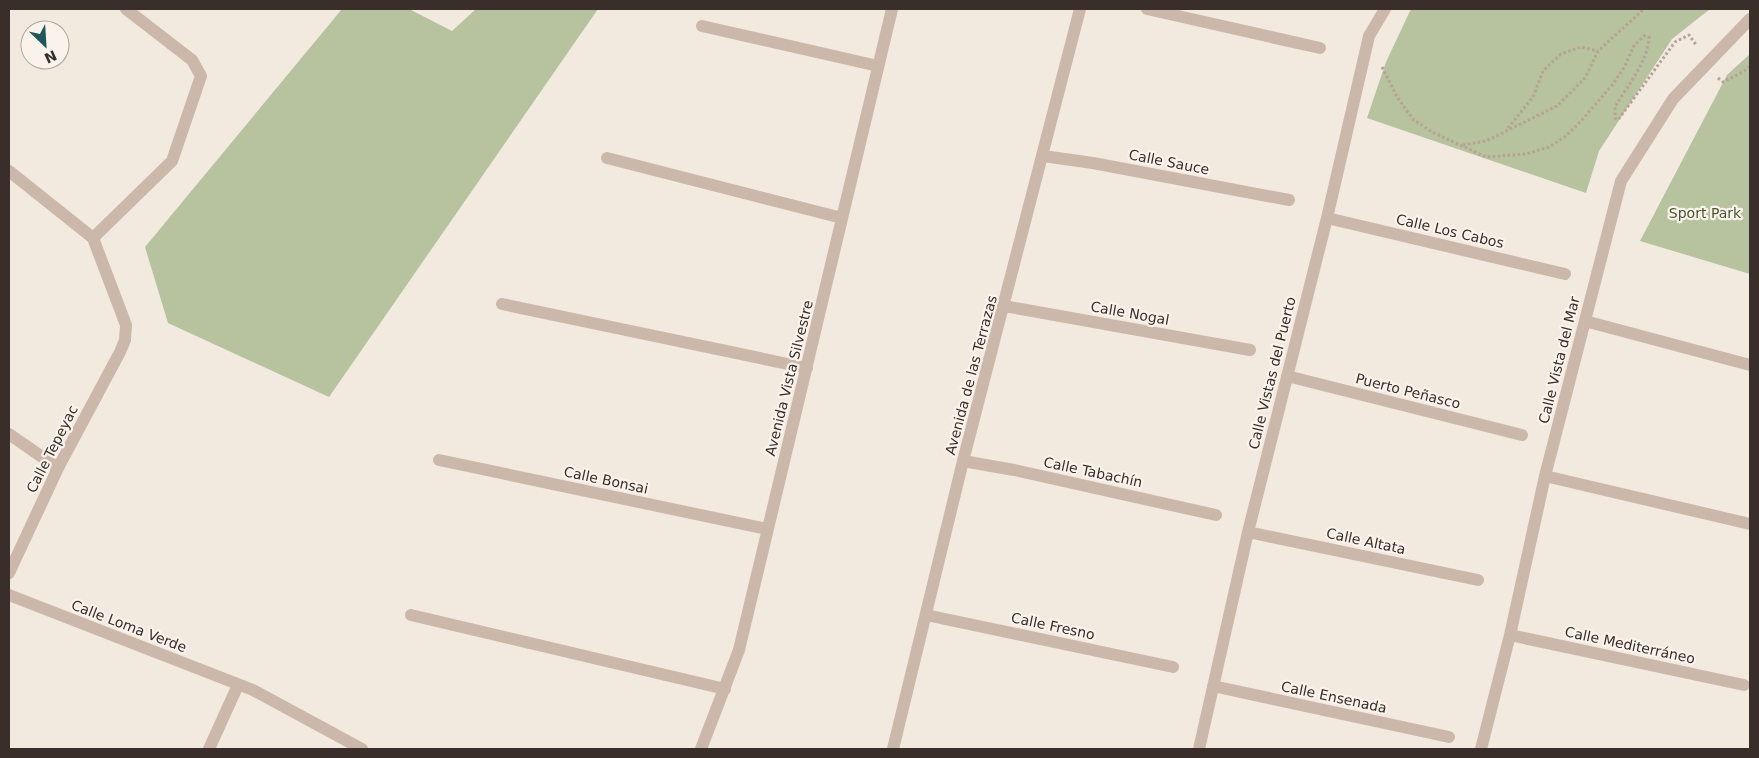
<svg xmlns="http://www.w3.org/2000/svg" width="1759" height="758" font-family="'DejaVu Sans',sans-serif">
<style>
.green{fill:#b7c29f}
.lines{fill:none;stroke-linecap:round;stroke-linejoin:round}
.path{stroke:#b7a295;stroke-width:3;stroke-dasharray:2.5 2.5;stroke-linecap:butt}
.street{stroke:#cbb8ab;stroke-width:12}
.labels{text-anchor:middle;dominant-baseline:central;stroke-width:4.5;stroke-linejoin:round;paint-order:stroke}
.street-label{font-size:14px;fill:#392e2a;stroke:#faf3ec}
.park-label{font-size:14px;fill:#49572e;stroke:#faf3ec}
</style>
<rect width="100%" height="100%" fill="#f2e9df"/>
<path class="green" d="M342 9H409L452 31 476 9H598L329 397 168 323 145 247Z
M1411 9H1710L1672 39 1599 151 1586 193 1367 118 1386 62Z
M1750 54V274L1640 241 1727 75Z"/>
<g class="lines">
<path class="path" d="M1382 67 1396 95 1406 110 1414 120 1432 132 1486 157 1526 154 1549 147 1566 136 1582 120 1613 84 1625 66 1633 47 1644 36 1649 37C1648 62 1627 86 1615 107V118L1618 120 1675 42 1689 35 1697 46
M1718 78 1723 82 1743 72 1750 66
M1508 128 1533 97 1543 71 1561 54 1581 47 1598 51
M1463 145 1486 141 1557 106 1585 78 1598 51 1644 9"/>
<path class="street" d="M1147 9 1320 48
M702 26 878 66
M1043 156 1093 163 1289 200
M607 158 842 218
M9 171 93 238 126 325 125 340 120 352 58 468 9 573
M1327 218 1565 274
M93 238 172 161 201 76 192 60 126 9
M502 304 807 368
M1004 306 1250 350
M1585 321 1750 365
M1287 376 1522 435
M9 434 58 468
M439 460 767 529
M963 461 1014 470 1216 515
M1545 476 1750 524
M1248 532 1478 580
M9 595 253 690 362 749
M411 615 725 689
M926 615 1173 667
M1510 635 1744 685
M1213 686 1449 737
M209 749 238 685
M701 749 739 650 892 9
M893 749 963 461 1080 9
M1199 749 1248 532 1327 218 1369 36 1385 9
M1481 749 1510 635 1545 476 1621 181 1673 99 1750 19"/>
</g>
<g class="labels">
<g class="street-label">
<text transform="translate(1169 162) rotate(11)">Calle Sauce</text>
<text transform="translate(1450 231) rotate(13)">Calle Los Cabos</text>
<text transform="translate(1130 313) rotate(10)">Calle Nogal</text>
<text transform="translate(1559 360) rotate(-76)">Calle Vista del Mar</text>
<text transform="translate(1272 373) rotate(-76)">Calle Vistas del Puerto</text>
<text transform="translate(971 375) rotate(-75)">Avenida de las Terrazas</text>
<text transform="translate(789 378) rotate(-76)">Avenida Vista Silvestre</text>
<text transform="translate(1408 391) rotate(14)">Puerto Peñasco</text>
<text transform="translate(52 449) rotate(-63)">Calle Tepeyac</text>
<text transform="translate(1093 472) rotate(12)">Calle Tabachín</text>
<text transform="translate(606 480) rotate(12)">Calle Bonsai</text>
<text transform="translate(1366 541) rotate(12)">Calle Altata</text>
<text transform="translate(129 626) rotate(21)">Calle Loma Verde</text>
<text transform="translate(1053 626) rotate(12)">Calle Fresno</text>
<text transform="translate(1630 645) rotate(12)">Calle Mediterráneo</text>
<text transform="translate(1334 697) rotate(12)">Calle Ensenada</text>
</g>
<g class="park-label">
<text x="1705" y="213">Sport Park</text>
</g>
</g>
<rect width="1759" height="758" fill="none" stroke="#392e2a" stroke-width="20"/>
<g transform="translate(45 45) rotate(155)"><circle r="24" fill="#faf3ec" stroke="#ada49e"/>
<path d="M0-4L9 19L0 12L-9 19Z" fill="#20585a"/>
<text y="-8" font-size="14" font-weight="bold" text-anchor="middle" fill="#392e2a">N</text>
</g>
</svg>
